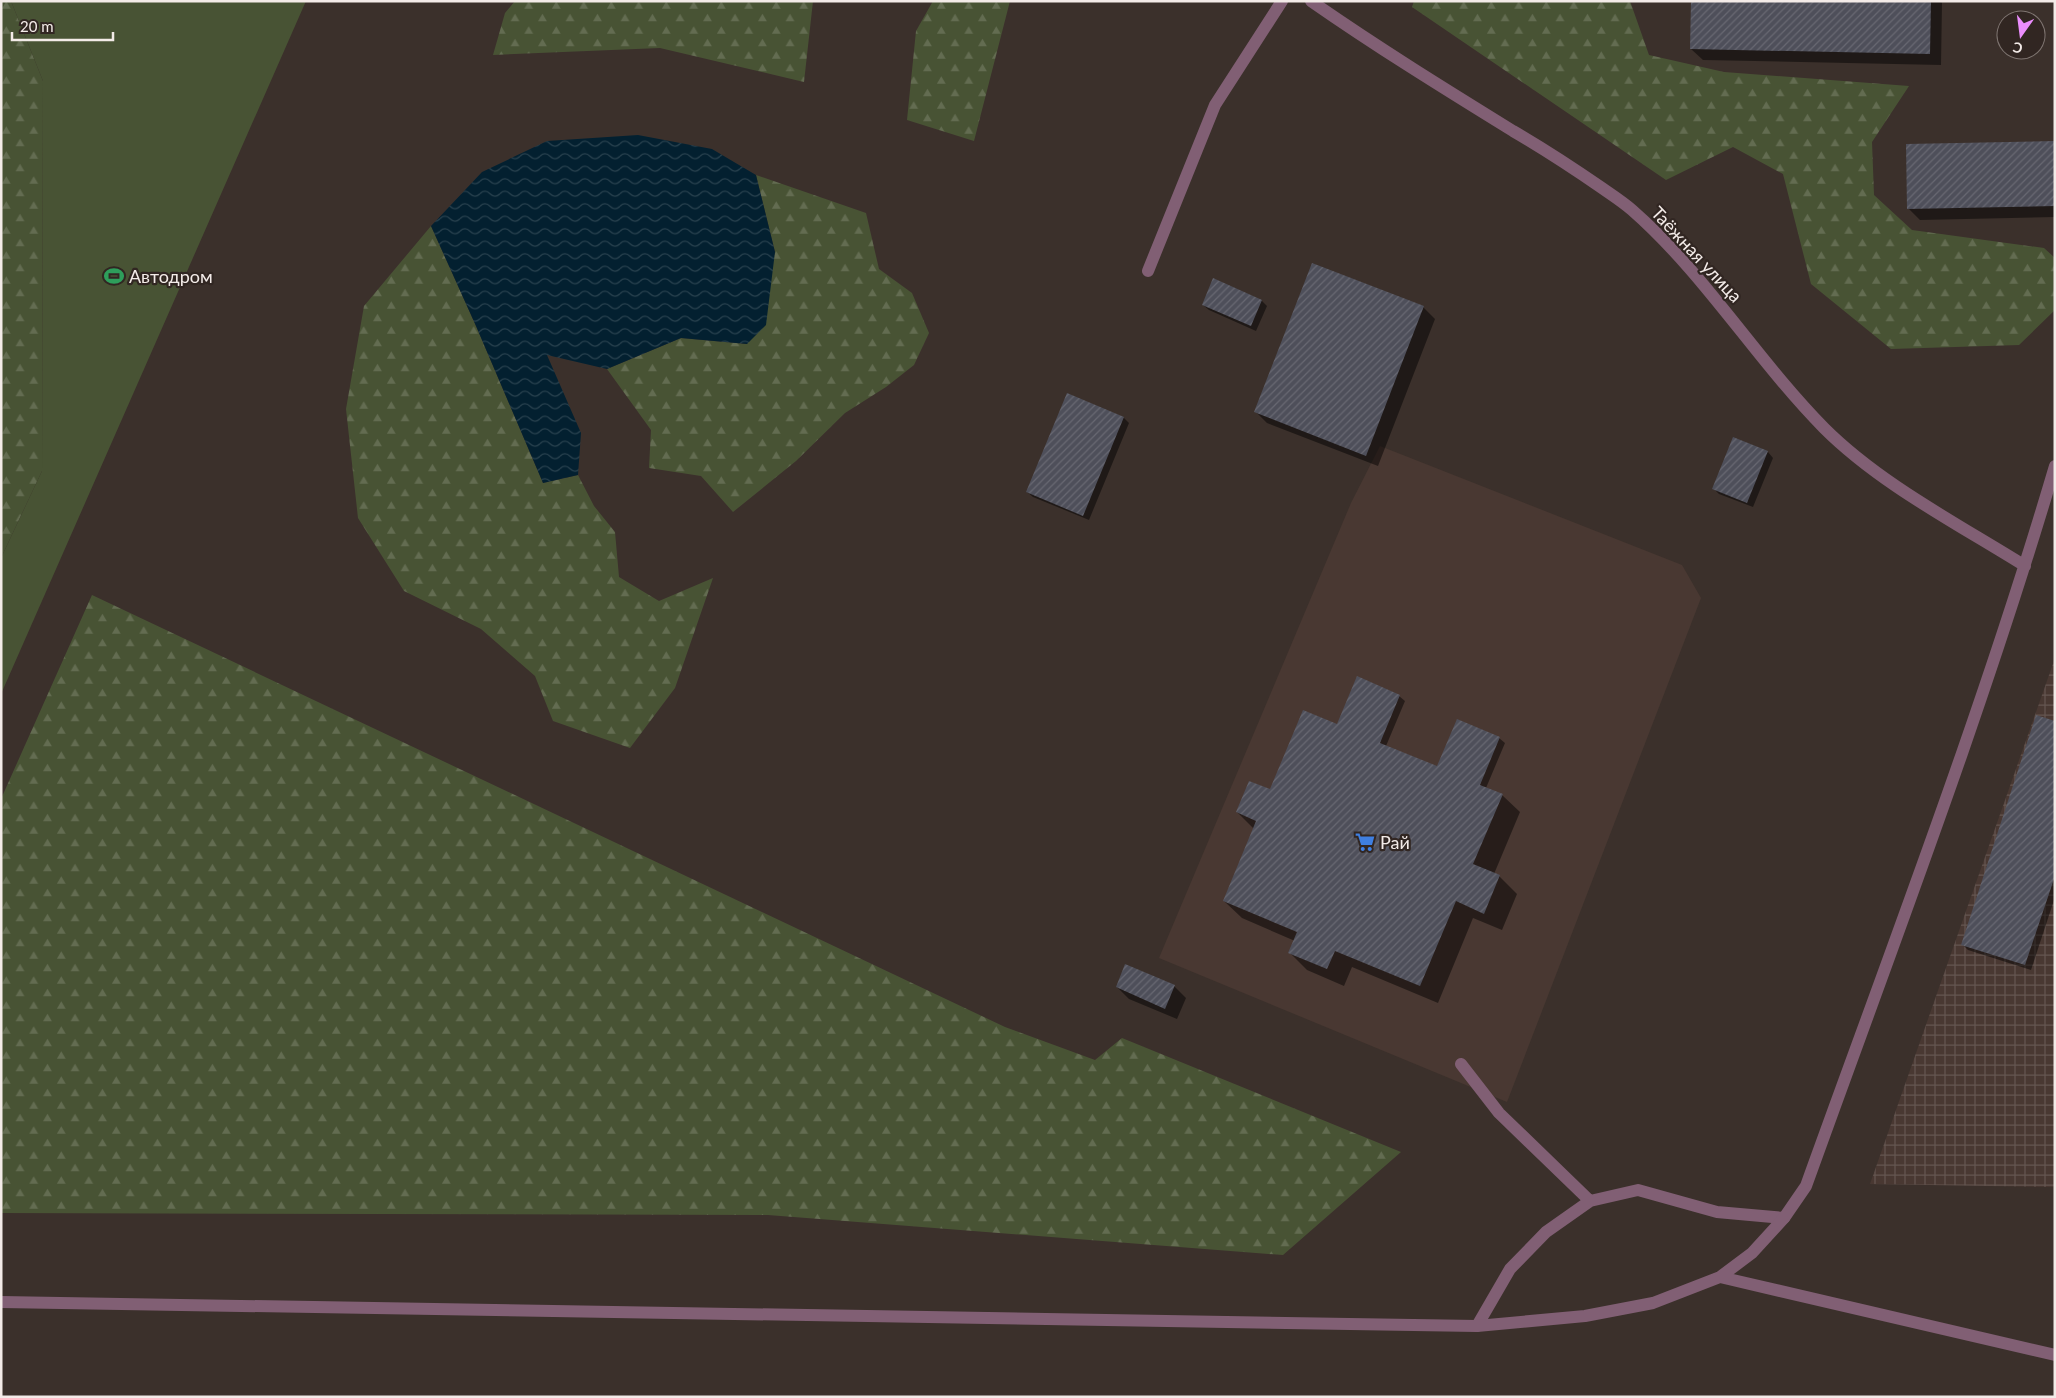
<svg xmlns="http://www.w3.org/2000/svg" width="2056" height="1398" font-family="Lato,sans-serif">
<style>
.built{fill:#493832}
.industrial{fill:url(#industrial-grid)}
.forest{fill:url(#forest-firs)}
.pitch{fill:#485334}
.water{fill:url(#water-waves)}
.shadow{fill:#0007}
.building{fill:url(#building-hatch)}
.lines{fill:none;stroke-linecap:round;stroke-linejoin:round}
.service{stroke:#815f74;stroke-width:12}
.minor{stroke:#815f74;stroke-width:12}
.labels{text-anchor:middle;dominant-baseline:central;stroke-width:4.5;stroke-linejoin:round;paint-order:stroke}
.street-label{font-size:18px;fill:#f3ebe8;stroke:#312622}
.poi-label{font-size:18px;fill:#f3ebe8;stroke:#312622;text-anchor:start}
</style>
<defs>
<pattern id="industrial-grid" width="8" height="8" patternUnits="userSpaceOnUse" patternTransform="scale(1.25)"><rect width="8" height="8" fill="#493832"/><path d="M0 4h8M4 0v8" fill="none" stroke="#645550"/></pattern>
<pattern id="forest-firs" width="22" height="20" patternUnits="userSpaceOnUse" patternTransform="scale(1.25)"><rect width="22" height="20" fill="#485334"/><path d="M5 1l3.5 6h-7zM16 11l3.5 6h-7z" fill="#636c51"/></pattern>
<pattern id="water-waves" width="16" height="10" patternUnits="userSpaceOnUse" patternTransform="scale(1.25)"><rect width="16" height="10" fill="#032030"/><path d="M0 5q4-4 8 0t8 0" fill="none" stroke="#28414e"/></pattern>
<pattern id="building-hatch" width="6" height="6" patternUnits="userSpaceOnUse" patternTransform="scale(1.25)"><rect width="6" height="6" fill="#4e4f5a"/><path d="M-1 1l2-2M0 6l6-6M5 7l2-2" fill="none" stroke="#686872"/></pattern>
</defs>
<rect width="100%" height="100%" fill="#3b302b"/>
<path class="built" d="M1380 446 1682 565 1701 598 1507 1102 1159 958 1351 503Z"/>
<path class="industrial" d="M2055 658V1187L1870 1184Z"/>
<path class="forest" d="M1 1H11L43 81 42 471 1 558Z
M515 1H813L804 82 660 48 493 55 505 13Z
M933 1H1010L974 141 907 120 916 31Z
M1414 1H1630L1649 55 1724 72 1909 86 1872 142 1874 195 1912 230 2044 248 2055 258V310L2019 345 1891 349 1811 284 1783 174 1733 147 1666 180 1412 7Z
M756 175 866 213 879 269 912 293 929 333 914 365 886 387 845 413 796 461 733 512 701 476 649 468 651 430 607 369 681 338 747 344 775 252Z
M431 226 476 326 543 483 578 475 594 506 615 532 619 577 659 601 713 578 675 688 630 748 553 721 535 676 481 629 404 591 358 518 346 409 364 306Z
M92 595 1005 1027 1095 1060 1122 1038 1401 1152 1283 1255 768 1215 1 1213V799Z"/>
<path class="pitch" d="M11 1H306L1 694V558L42 471 43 81Z"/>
<path class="water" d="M638 135 712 149 756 175 775 252 766 325 747 344 681 338 607 369 547 355 581 433 578 475 543 483 476 326 431 226 482 172 547 141Z"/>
<path class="shadow" d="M1692 1H1941L1942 3 1941 65 1703 60 1691 49Z
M2055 142V217L1920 220 1908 208Z
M1262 301 1267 306 1256 331 1209 310 1203 305Z
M1423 307 1435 319 1378 466 1267 423 1255 411Z
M1067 395 1124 418 1129 423 1089 520 1033 497 1027 492Z
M1768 452 1773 458 1753 507 1719 494 1713 488Z
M1399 696 1405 701 1386 746 1437 768 1499 738 1505 743 1486 788 1502 795 1520 812 1494 874 1499 876 1517 894 1502 930 1473 918 1438 1003 1352 967 1344 986 1307 970 1290 953 1295 941 1242 918 1224 901 1254 829 1237 812 1271 791 1337 726Z
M2055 722V897L2031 970 1968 950 1962 944Z
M1174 986 1186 998 1177 1019 1129 999 1117 987Z"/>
<path class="building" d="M1691 1H1931L1930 54 1690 49Z
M2055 141V206L1907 209 1906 144Z
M1312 263 1424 306 1366 456 1254 412Z
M1213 278 1262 300 1251 326 1202 305Z
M1067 393 1124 417 1083 516 1026 492Z
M1733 437 1768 451 1747 503 1712 489Z
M1357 676 1400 695 1380 743 1437 766 1457 719 1500 737 1480 785 1503 794 1473 864 1500 875 1484 914 1456 901 1420 986 1335 951 1327 969 1288 953 1297 932 1223 901 1256 821 1236 812 1249 781 1270 789 1303 710 1337 724Z
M2036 715 2055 721V876L2025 965 1961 945Z
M1125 964 1175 985 1165 1009 1116 987Z"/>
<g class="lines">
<path class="service" d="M1148 271 1215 105 1282 1
M1461 1064 1499 1113 1590 1201
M1477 1326 1510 1269 1546 1232 1590 1201 1638 1190 1717 1212 1784 1218"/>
<path class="minor" d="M1311 1C1377 47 1445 89 1513 131 1544 149 1573 168 1602 188 1612 195 1623 202 1632 210 1705 274 1756 359 1824 428 1880 484 1958 524 2025 566
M1720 1277 2055 1355
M1 1302 1477 1326 1585 1316 1653 1303 1720 1277 1752 1253 1784 1218 1806 1186C1892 947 1983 710 2055 466"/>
</g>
<defs>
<symbol id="stadium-bare" viewBox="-9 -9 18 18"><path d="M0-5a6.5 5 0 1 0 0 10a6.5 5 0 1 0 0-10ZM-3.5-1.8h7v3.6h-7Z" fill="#2e9e5b" stroke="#312622" stroke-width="2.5" paint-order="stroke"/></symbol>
<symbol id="supermarket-bare" viewBox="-9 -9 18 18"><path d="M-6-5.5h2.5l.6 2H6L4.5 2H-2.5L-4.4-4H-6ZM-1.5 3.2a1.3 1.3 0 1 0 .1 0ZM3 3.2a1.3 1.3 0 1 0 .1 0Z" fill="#3f7fe0" stroke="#312622" stroke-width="2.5" paint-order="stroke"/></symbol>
</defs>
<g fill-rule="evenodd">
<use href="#stadium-bare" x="100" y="262" width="28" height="28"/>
<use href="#supermarket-bare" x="1351" y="828" width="28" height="28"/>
</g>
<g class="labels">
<g class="street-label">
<text transform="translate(1697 254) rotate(47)">Таёжная улица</text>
</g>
<g class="poi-label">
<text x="129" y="276">Автодром</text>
<text x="1380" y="842">Рай</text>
</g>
</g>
<rect width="2056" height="1398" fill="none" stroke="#f3ebe8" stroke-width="5"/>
<g transform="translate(2021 35) rotate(194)"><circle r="24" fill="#312622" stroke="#7f7571"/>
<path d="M0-4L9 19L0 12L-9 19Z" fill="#eb8dfc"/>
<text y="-8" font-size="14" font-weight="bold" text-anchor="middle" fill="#f3ebe8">С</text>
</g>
<path d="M12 32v8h101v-8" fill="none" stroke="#f3ebe8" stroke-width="2.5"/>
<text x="20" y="32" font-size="15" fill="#f3ebe8" stroke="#312622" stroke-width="4" paint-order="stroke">20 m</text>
</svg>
